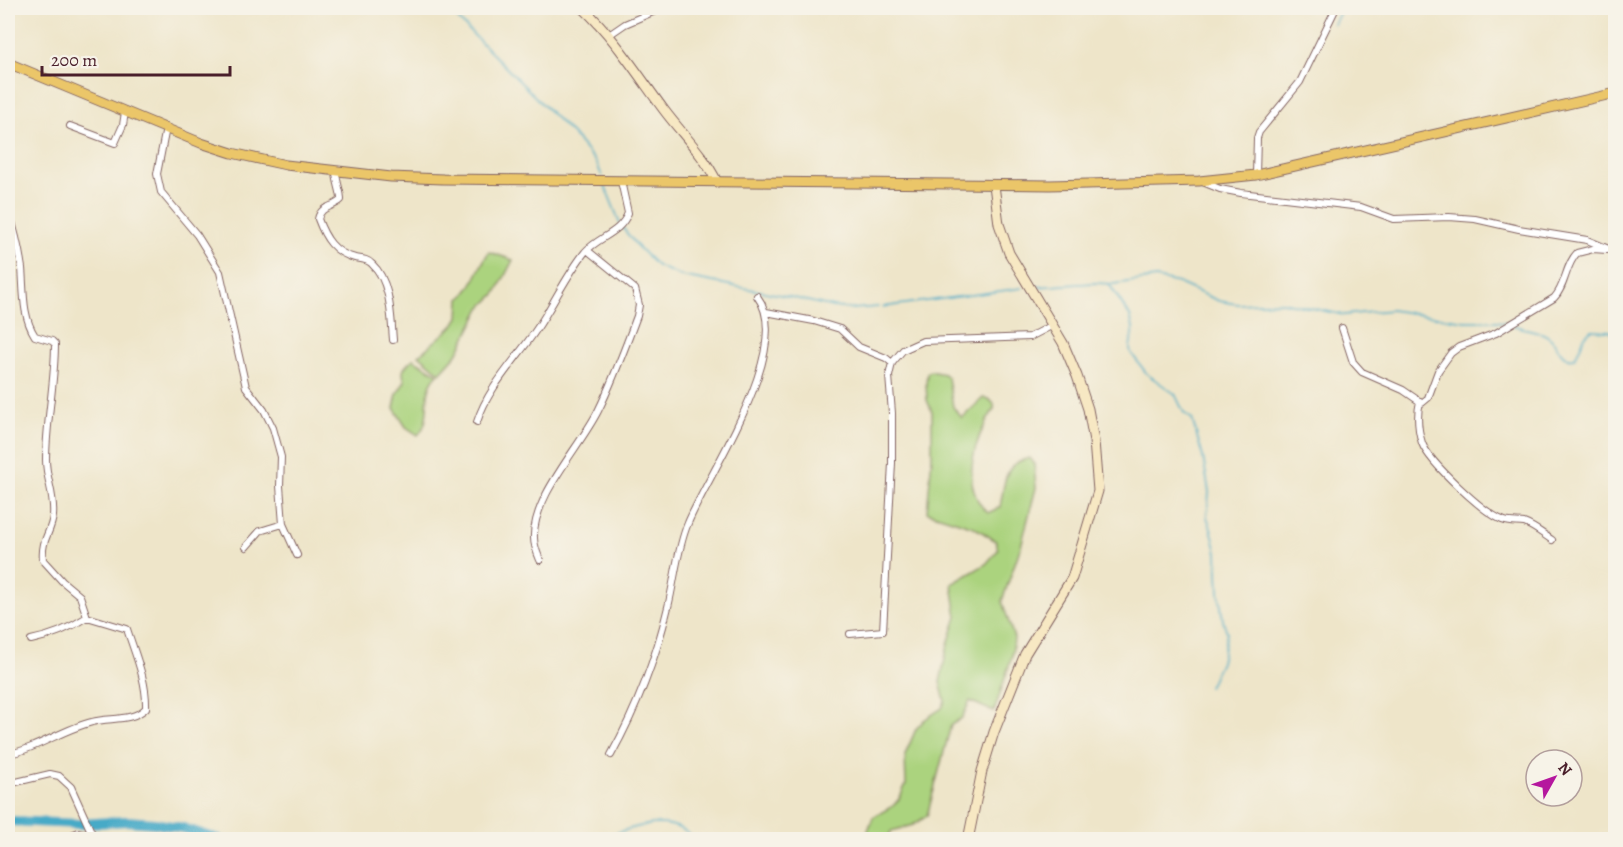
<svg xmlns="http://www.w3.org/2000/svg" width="1623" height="847" font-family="Alegreya,serif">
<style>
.green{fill:#abd37e;stroke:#7a7954;stroke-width:1.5}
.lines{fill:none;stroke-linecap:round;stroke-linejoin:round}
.stream{stroke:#47aac7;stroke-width:1.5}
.river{stroke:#47aac7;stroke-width:10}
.street-casing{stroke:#836462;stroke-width:8}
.secondary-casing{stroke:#836462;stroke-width:11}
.primary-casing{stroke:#836462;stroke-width:11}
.street{stroke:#fff;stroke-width:6}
.secondary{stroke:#f7e8c3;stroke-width:9}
.primary{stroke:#ebc669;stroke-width:9}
</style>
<rect width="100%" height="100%" fill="#f7f3e8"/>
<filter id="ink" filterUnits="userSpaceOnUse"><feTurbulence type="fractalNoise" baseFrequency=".0167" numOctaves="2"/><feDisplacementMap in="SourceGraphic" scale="12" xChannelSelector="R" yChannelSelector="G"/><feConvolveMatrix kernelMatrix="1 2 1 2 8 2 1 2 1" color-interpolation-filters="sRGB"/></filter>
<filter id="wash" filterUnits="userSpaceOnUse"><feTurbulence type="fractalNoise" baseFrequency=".008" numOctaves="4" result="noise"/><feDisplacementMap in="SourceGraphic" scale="24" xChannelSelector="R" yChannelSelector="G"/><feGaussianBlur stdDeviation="1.35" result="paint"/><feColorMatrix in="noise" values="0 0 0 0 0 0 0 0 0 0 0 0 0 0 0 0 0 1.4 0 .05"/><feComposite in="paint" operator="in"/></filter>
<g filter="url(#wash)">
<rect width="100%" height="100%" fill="#eee5c9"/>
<path class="green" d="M489 252 513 260 496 293 481 308 457 354 440 373 419 355 454 325 459 317 460 299C473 289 479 266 489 252Z
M413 359 438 374C419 392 435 417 418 435L406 427 394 408 397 394 405 381C400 370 405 366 413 359Z
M930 371 944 374 948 378 953 407 962 418 983 398 989 399 994 404V409C975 437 958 486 988 513L1000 507C1005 484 1002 463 1030 458L1034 463 1036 488 1021 546 1002 601 1014 638 1012 656 994 712 970 701 962 718 951 725 927 816 913 825 891 831 888 839H865L873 817 893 806 899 799 906 784 905 755 916 729 924 720 942 708 945 701 940 682 948 644 957 617 952 584 986 564 998 550 996 541 974 527 927 512 932 456V412L927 400 926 384 927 373Z"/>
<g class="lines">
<path class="stream" d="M447 8 572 134 596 162 602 176
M1334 24 1342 8
M605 186 620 223
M622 227 637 246 657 266 681 276 786 296 833 307 852 309 878 307
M1109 284 1130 316 1133 327 1130 348 1131 353 1147 374 1175 394 1184 413 1192 419 1203 457 1209 492 1207 517 1211 528 1217 553 1219 592 1223 621 1227 632 1221 662 1209 687
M1036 287 1094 283 1114 284 1156 278 1178 283 1219 301 1237 304 1283 302 1344 315 1391 310 1465 321H1497L1507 323
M883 307 1022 288
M1513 325C1524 330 1542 330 1550 338 1559 346 1561 361 1575 358L1585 336 1591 330 1610 331 1615 337 1616 350
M594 840C626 831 669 809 695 840"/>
<path class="river" d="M8 821 80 824 127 821 154 823 183 828 220 840"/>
</g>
</g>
<g filter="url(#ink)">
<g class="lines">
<defs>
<path id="street" d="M609 35 625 24 662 8
M70 126 115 143 123 125 125 112
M166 128 157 174 161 192 197 235 220 272 246 387 264 410 273 428 281 457 280 486 283 524 297 555
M336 171C336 182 341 190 341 200 333 208 321 205 318 219 325 238 334 253 355 258 361 259 368 259 372 264 391 281 391 317 393 340
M1256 175 1257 138 1259 132 1300 82 1336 8
M1200 181 1220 189 1241 193 1361 207 1394 219 1449 217 1475 219 1519 229 1587 240 1616 252
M8 209C14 228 19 247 22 268 24 291 22 316 35 336L52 341 55 344C55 383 46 422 46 460 46 479 55 495 53 516 51 533 41 539 43 560L62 581 80 596 87 617 127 629C135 654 147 681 146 708 132 722 110 717 92 722 63 729 37 749 8 754
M766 312 814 321 840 329 859 347 886 358 892 363
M1342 328 1353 362 1362 372 1403 390 1422 403 1428 398 1438 371 1451 353 1459 347 1496 333 1554 298C1566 286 1565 265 1577 253L1593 249 1607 250
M1420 401C1417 414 1418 430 1422 443 1429 462 1485 515 1505 521 1511 523 1518 522 1524 523 1533 526 1543 534 1552 540
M477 422C488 387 516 360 536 330 553 305 566 276 585 252 598 237 621 233 628 213L621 181
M246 547 260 531 283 524
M540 560C537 553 534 546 534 538 532 498 580 447 598 411 613 381 625 348 637 316L639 305 635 289 587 250
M850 634 883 631 892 463V413L889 376 892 363 903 350 923 341 1030 337 1053 325
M31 640C51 636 70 628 87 617
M611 755C637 708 656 658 668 607 675 579 677 549 688 523 709 472 796 347 757 296
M8 784 50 774 59 776 71 787 93 836
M59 840 79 832 106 840"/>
<path id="secondary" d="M583 8C615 38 638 75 664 110 682 134 704 155 717 182
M968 840 982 771 994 732 1025 654 1072 578 1098 491 1094 441 1088 409 1077 376 1063 343 1009 253 999 224 994 185"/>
<path id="primary" d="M8 63 201 143 232 153 286 165 391 177 443 179 1050 185 1199 181 1256 175 1616 93"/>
</defs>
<use href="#street" class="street-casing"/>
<use href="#secondary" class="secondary-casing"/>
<use href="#primary" class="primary-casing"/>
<use href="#street" class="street"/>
<use href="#secondary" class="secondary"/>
<use href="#primary" class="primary"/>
</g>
</g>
<rect width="1623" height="847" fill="none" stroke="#f7f3e8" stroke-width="30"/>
<g transform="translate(1554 778) rotate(50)"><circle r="28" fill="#f7f3e8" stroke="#b29e9c" stroke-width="1.5"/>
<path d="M0-4.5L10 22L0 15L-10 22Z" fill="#b5179e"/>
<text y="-9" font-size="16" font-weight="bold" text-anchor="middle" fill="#4a1f2b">N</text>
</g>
<path d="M42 66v9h188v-9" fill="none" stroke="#4a1f2b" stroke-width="3"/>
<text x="51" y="66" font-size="18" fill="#4a1f2b" stroke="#f7f3e8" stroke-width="4.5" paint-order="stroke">200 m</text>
</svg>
